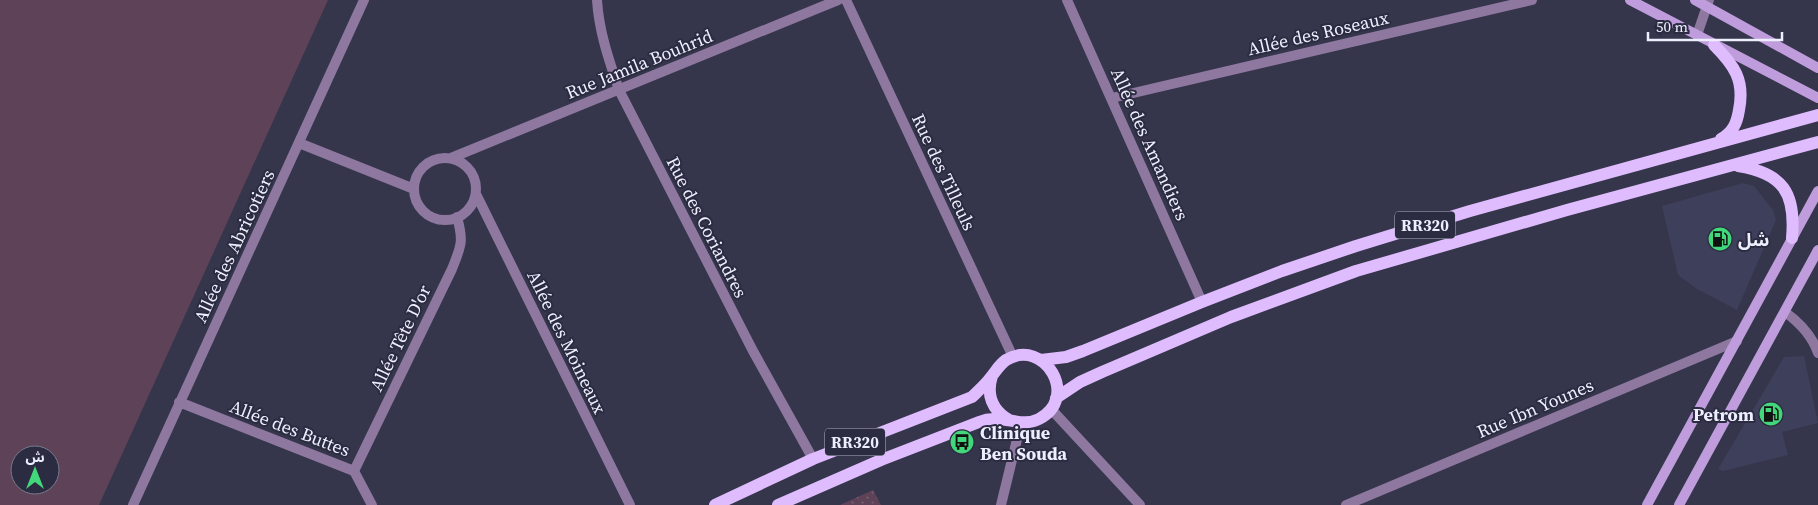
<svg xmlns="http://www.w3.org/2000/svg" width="1818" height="505" font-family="'Source Serif 4','Noto Sans Arabic',serif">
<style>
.built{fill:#3e3f5a}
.grass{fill:url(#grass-dots)}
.pitch{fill:#5e4358;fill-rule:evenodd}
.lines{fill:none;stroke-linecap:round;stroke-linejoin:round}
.minor{stroke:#8e78a0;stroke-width:10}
.tertiary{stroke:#8e78a0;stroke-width:10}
.secondary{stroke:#bf9cdc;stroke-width:10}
.primary{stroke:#dfbcfe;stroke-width:12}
.labels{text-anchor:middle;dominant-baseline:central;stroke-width:4;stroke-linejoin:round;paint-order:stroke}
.shield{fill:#2b2b41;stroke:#b4b4c5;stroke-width:1}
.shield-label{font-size:16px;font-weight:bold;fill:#eeeffe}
.street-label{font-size:18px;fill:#eeeffe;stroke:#2b2b41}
.poi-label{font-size:18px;font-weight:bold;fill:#eeeffe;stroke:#2b2b41;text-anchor:start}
</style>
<defs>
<pattern id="grass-dots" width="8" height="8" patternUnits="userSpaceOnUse" patternTransform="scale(1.25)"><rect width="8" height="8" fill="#5e4358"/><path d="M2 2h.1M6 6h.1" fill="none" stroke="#755e71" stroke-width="1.8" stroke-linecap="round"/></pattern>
</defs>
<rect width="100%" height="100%" fill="#35354b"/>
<path class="built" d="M1743 183 1754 186 1773 210 1776 220 1737 310 1697 289 1678 275 1662 206Z
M1804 356 1818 423 1782 432 1788 455 1723 471 1718 469 1784 357Z"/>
<path class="grass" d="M873 490 881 505H840Z"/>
<path class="pitch" d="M0 0H328L99 505H0ZM20 455H50V485H20Z"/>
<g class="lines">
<path class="minor" d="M597 0C599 32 609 60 619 90L753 351 813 459
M1067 0 1202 302
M1697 35 1709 0
M1112 98 1532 0
M299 143 414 189
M451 158 838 0
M414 189a31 31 0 1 1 62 0a31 31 0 1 1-62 0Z
M476 194 630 505
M1785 312C1800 323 1812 335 1818 353
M179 402 354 471 372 505
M354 471 452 269C461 246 464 242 457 217
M133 505 364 0
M1001 505 1021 423
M1346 505 1737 341"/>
<path class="tertiary" d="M846 0 1013 357
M1051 409 1140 505"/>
<path class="secondary" d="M1630 0 1818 98
M1695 0 1818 68
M1647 505 1818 191
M1679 505 1818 250"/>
<path class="primary" d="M1714 45C1734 65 1745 80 1739 110 1737 123 1733 132 1721 139
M1738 166C1783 173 1796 193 1792 238
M1041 360 1066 357 1083 351 1202 302 1282 271 1356 246 1470 211 1818 115
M992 376C986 395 992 410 1009 420
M1056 398 1080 382 1102 372 1231 317 1356 271 1567 210 1818 142
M715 505 813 459 972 397C978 391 985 385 991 377 996 371 999 365 1006 360 1045 337 1080 398 1039 419 1023 427 1010 418 994 419 989 419 984 420 979 422L881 460 778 505"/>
</g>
<defs>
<symbol id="fuel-disc" viewBox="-11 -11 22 22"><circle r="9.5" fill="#43d77b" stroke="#2b2b41"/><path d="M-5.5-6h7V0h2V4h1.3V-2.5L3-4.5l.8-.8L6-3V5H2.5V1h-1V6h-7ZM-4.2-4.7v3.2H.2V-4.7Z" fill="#111"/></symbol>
<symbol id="bus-disc" viewBox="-11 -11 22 22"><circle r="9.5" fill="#43d77b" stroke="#2b2b41"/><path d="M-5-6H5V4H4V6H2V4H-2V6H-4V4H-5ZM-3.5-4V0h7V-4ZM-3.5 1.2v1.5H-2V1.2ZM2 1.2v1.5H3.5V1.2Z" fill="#111"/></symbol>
</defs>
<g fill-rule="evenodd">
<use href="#fuel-disc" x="1706" y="225" width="28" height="28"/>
<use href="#fuel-disc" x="1757" y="400" width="28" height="28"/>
<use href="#bus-disc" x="948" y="428" width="28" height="28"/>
</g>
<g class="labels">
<g class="shield">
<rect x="1395" y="211.5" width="60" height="27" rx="4"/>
<rect x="825" y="428.5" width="60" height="27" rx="4"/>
</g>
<g class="shield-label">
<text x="1425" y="225">RR320</text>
<text x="855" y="442">RR320</text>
</g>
<g class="street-label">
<text transform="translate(1318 33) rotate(-13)">Allée des Roseaux</text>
<text transform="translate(639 64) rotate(-22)">Rue Jamila Bouhrid</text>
<text transform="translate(1150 144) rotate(66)">Allée des Amandiers</text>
<text transform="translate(944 172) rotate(65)">Rue des Tilleuls</text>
<text transform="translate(707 227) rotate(63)">Rue des Coriandres</text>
<text transform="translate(234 246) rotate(-65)">Allée des Abricotiers</text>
<text transform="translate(400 338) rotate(-64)">Allée Tête D'or</text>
<text transform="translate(567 342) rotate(64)">Allée des Moineaux</text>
<text transform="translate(1535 408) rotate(-23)">Rue Ibn Younes</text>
<text transform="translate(290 428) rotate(21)">Allée des Buttes</text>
</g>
<g class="poi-label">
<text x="1738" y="239">شل</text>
<text x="1754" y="414" text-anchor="end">Petrom</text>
<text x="980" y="432">Clinique<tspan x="980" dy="21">Ben Souda</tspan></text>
</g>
</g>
<g transform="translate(35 470)"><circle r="24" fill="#2b2b41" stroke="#79798d"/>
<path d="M0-4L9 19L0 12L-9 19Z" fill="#43d77b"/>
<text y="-8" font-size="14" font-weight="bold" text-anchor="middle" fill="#eeeffe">ش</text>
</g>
<path d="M1648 32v8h134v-8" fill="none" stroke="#eeeffe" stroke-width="2.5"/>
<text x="1656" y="32" font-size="15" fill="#eeeffe" stroke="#2b2b41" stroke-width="4" paint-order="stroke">50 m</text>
</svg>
